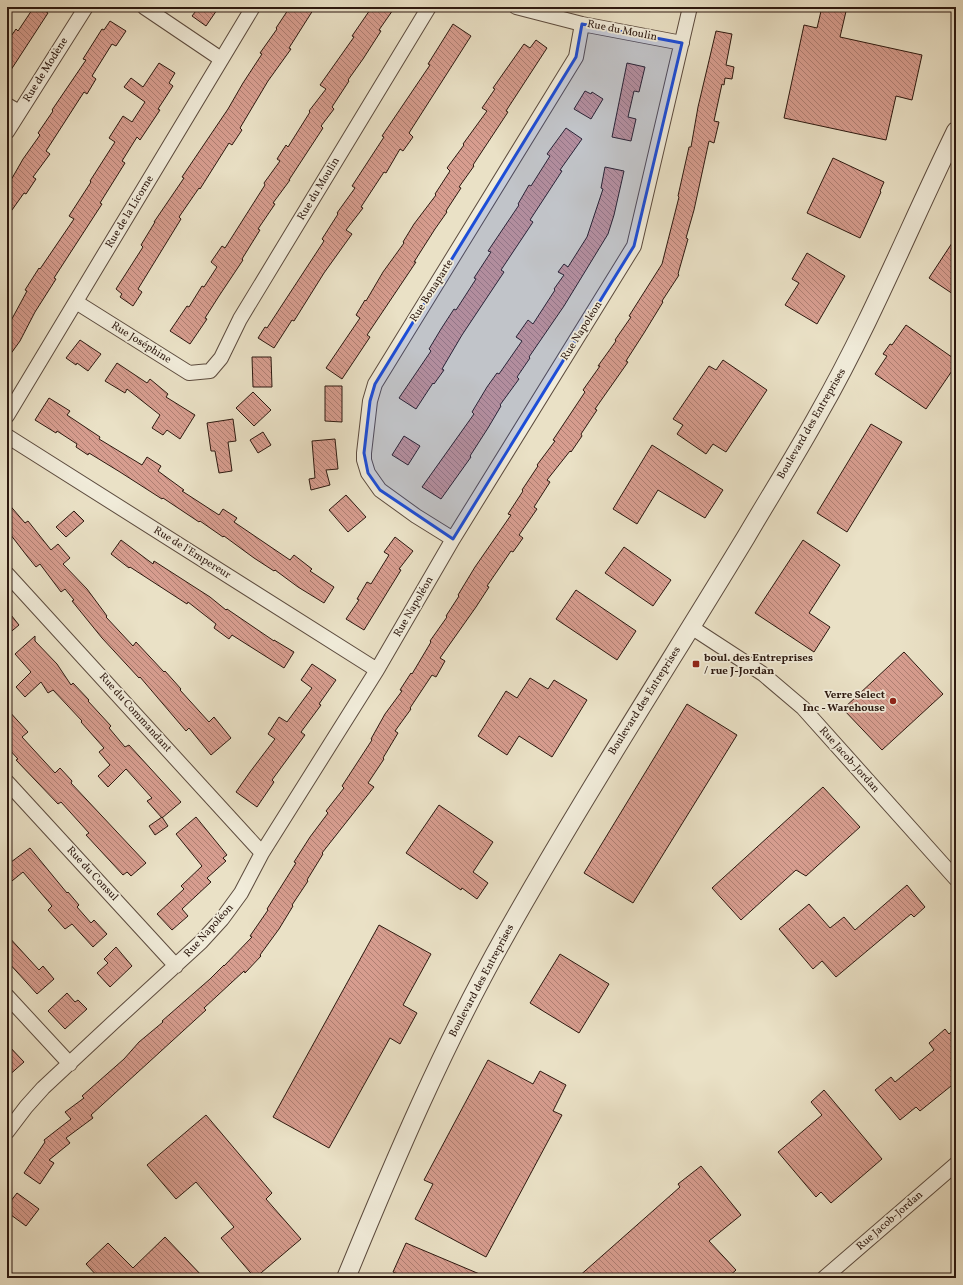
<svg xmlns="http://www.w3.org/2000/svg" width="963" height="1285" font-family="Vollkorn,serif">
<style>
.building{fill:url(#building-back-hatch);stroke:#2d1910}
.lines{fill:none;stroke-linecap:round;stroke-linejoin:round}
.minor-casing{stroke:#5c4b3e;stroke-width:16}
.tertiary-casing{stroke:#5c4b3e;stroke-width:20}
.minor{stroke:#f1ecda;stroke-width:14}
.tertiary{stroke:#f1ecda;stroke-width:18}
.marked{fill:#1d4ed8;fill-opacity:0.2;stroke:#1d4ed8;stroke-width:3;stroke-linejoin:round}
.poi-dot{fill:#8f2418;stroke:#f1ecda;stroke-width:1.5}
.labels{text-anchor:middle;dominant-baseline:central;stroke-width:3.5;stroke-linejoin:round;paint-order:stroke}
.street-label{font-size:11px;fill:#2d1910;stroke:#f1ecda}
.poi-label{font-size:11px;font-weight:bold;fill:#2d1910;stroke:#f1ecda;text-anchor:start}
</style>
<defs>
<pattern id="building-back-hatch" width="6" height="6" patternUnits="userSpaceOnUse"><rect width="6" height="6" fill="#d79d8f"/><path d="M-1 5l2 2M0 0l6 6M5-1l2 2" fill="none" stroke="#af7f73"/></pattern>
</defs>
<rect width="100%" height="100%" fill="#eae1c6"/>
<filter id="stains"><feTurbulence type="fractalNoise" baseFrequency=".005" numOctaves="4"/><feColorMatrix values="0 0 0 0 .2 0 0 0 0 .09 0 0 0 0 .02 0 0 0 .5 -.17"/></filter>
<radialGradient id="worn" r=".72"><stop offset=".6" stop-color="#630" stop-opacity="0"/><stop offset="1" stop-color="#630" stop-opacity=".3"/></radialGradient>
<path class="building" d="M34 7H39L48 13 7 76V42L16 29 18 31Z
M199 7H219L206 26 192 16Z
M290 7H315L289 48 291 49 268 81 240 128 242 130 232 145 229 143 200 189 199 188 179 217 181 219 138 289 142 292 133 306 120 297 122 294 116 289 143 247 141 245 155 222H154L184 178 182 177 228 109 243 83 262 54 260 53 277 29 276 28Z
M372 7H395L379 30 381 31 363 59 348 80 349 81 332 107 334 109 321 126 323 128 289 180H290L273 203 275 204 258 229 260 230 242 259 243 260 219 296 205 318 207 319 190 344 170 331 187 306 189 307 202 286 204 287 217 267 211 262 222 246 225 248 265 185 264 183 280 161 277 159 286 145 288 147 310 112 309 111 326 89 320 85 354 37 352 36Z
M822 7H847L840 37 922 55 912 100 896 96 886 140 784 118 804 25 817 28Z
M110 21 126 31 116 46 112 44 92 76 96 79 87 94 84 92 46 151 50 154 33 177 36 179 26 194 24 193 7 217V187L23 159 40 135 38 133 53 111 52 110 86 60 83 59 102 29 104 30Z
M453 24 471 36 409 133 413 137 403 151 400 149 386 173 384 172 361 207 363 208 346 230 352 234 324 273 294 321 292 320 274 348 258 338 265 327 267 328 324 241 322 239 338 214 337 213 355 188 352 186 384 137 382 136 430 65 428 64Z
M716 31 732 34 726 65 734 67 732 79 725 78 724 85 722 84 714 121 719 122 714 143 709 141 694 210 686 238 688 239 678 274 679 275 662 301 663 302 644 333 626 361 628 362 595 409 597 410 581 434 582 436 571 452 570 451 547 480 550 482 534 507 537 509 519 535 523 538 513 552 511 551 487 586 489 587 476 607 440 658 445 661 436 677 432 675 410 708 411 709 395 731 398 733 383 758 384 759 368 783 374 787 322 853 323 854 307 880 308 881 292 905 293 906 279 929 260 955 261 956 245 973 244 971 204 1008 206 1010 91 1115 93 1118 66 1138 70 1143 49 1160 54 1163 40 1184 24 1173 45 1142 44 1140 71 1119 65 1112 84 1098 82 1096 124 1059 139 1042 163 1022 162 1021 210 979 224 965V966L252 937 250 936 268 910 267 909 296 863 294 862 310 837 328 813 326 811 344 788 342 786 372 740 371 739 385 714 402 691 400 690 411 673 412 674 431 642 430 641 447 617 446 616 459 596 458 595 475 567 511 515 508 514 523 491 522 490 538 466 537 465 555 441 553 440 585 392 583 390 600 366H598L616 341 615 340 631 317 629 316 662 264 679 197 678 196 689 147H691L698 107Z
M536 40 547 48 506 111 508 112 473 165 474 166 459 187 461 188 446 211 447 212 435 229 414 262H416L367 335 370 337 342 379 326 368 360 318 356 315 365 300 366 301 383 272 404 243 403 242 414 224 436 195 435 194 450 171 447 168 464 145 463 144 487 111 482 108 495 89 493 88 524 44 530 48Z
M159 63 175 73 169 83 173 86 158 109 160 110 140 140 137 137 122 161 125 163 100 203 102 204 54 278 56 279 35 312 20 341 7 359V328L27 291 25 290 39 268 40 269 74 219 69 216 91 182 90 181 115 142 109 138 123 116 132 122 145 102 124 87 131 78 143 87Z
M627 63 645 67 639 92 634 91 628 117 636 119 631 141 612 137Z
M585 91 591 94 592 92 603 99 591 119 574 109Z
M566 128 582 139 560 170 562 171 530 220 533 222 501 270 504 272 462 335 442 369 444 370 434 384 433 383 416 409 399 398 431 351 429 349 441 329 454 309 456 310 476 279 474 278 491 252 488 251 519 205 518 204 529 185 531 186 550 156 547 154Z
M833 158 884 182 880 191 881 192 860 238 807 213Z
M605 167 624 171 614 215 608 234 564 306 529 357 530 358 517 377 519 379 500 405 501 406 488 428 470 456 471 457 441 499 422 487 474 414 472 412 487 387 497 373 499 374 522 341 516 337 528 320 533 324 555 290 554 289 564 275 558 272 564 264 568 267 587 237 603 189 601 188Z
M956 237V296L929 278Z
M807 253 845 276 817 324 785 305 799 283 792 279Z
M906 325 956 360V365L926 409 875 374 887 356 883 354 890 344 892 345Z
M80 340 101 354 88 371 77 363 76 365 66 358Z
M252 357H271L272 387H253Z
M723 360 767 390 726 452 713 444 706 454 677 434 683 425 673 419 709 366 716 370Z
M117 363 147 383 150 379 168 394 166 397 195 415 180 439 167 430 163 435 152 428 160 415 127 389 125 393 105 381Z
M325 386H342V422L325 421Z
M253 392 271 410 254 426 236 408Z
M49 398 70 411 67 415 100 437 99 439 142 465 147 457 161 466 158 471 184 490 182 491 219 515 223 509 237 518 234 522 290 560 294 555 312 569 310 571 334 587 324 603 298 587 275 570 274 571 254 558 224 536 223 537 200 521 199 522 163 498 162 499 120 472 89 453 88 455 76 447 77 444 57 431 56 433 35 420Z
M233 419 236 441 228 442 232 471 219 473 215 451H211L207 423Z
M871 424 902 442 847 532 817 513Z
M263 432 271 445 258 453 250 440Z
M404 436 420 446 408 465 392 455Z
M335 439 338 469 326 470 330 485 311 490 309 479 315 478 312 441Z
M652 445 723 490 705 518 658 490 637 524 613 509Z
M346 495 366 517 348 532 329 510Z
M7 502 25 523 28 521 51 550 58 544 70 558 63 564 87 589 107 616 106 617 133 646 136 642 164 672 165 671 181 689 180 690 209 722 214 717 231 738 211 755 189 728 186 731 140 677 139 678 102 638 72 601 74 600 65 589 61 592 40 564 36 567 27 556 7 530Z
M74 511 84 521 66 537 56 527Z
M395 537 413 551 399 569 401 570 364 630 346 619 359 600 357 599 367 582 371 584 389 555 384 552Z
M121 540 153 564 154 561 210 597 226 610 227 609 274 641V640L294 652 284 668 232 635 229 639 214 628 216 624 188 602 187 604 130 567 129 568 111 554Z
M803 540 840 565 809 613 830 627 814 652 755 613Z
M624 547 671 580 653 606 605 573Z
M576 590 636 631 617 660 556 619Z
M7 610 19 625 7 635Z
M35 636V641L57 664 71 685 73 683 89 700 88 701 111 726 109 728 125 747 129 745 181 802 162 818 147 801 152 798 126 769 108 787 98 776 110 765 99 752 104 748 81 722 82 721 53 690 48 693 41 682 25 697 16 687 31 672 15 654Z
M904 652 943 694 882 750 843 709Z
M312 664 336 680 319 704 321 705 301 732 305 735 272 780 274 782 257 807 236 792 250 772 275 739 268 734 279 717 287 722 312 688 301 680Z
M530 678 548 689 554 680 587 700 552 757 519 736 507 755 478 736 506 691 517 698Z
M687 704 737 735 633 903 584 873Z
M7 709 28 732 22 737 55 773 60 768 72 781 71 783 146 863 131 876 127 872 123 875 86 835 89 833 61 802 58 804 16 760 18 759 7 747Z
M823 787 860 827 806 876 796 870 741 920 712 888Z
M439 805 493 842 473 872 488 883 477 899 462 888 461 890 406 853Z
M162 817 168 826 155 835 149 826Z
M196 817 227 855 223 858 226 861 207 878 211 882 182 909 188 916 172 930 157 914 184 889 181 886 202 866 176 834Z
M30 848 67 893 68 892 79 905 77 907 91 923 94 920 107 934 93 947 72 924 65 929 48 910 52 906 23 872 7 885V865Z
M907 885 925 907 914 917 911 914 836 977 822 961 813 969 779 929 809 904 830 928 844 917 855 930Z
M379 925 431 954 403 1005 417 1013 400 1044 390 1038 329 1148 273 1117Z
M7 935 39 970 43 966 54 979 37 994 7 961Z
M116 947 132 966 110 987 97 973 108 963 104 959Z
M560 954 609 984 579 1033 530 1003Z
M67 993 75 1002 78 1000 87 1009 65 1029 48 1011Z
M956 1028V1082L920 1111 916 1107 900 1120 875 1090 891 1077 895 1082 934 1050 929 1043 945 1029 949 1034Z
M7 1044 24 1062 7 1077Z
M488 1060 533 1084 540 1071 566 1085 553 1111 562 1115 486 1257 415 1219 433 1184 424 1180Z
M824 1090 882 1159 831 1203 821 1192 816 1197 778 1152 822 1115 811 1102Z
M206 1115 272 1193 266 1199 301 1239 255 1278 221 1238 234 1227 196 1182 176 1199 147 1165Z
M701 1166 741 1215 709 1241 736 1270 727 1278H577L680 1187 678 1184Z
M17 1193 39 1209 26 1226 7 1212V1206Z
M165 1237 204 1278H99L86 1264 108 1243 133 1268Z
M406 1243 489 1278H406L393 1272Z"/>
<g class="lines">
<defs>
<path id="minor" d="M144 7 221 59
M516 7 582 24 682 43
M7 105 19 112
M7 132 86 7
M76 302 189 373 210 371 221 358 240 319 429 7
M7 416 253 7
M7 436 377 670
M453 539 416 516 380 490 368 473 364 460V453L370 401 375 384 576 57 582 24
M7 574 262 853
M691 627 763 674 803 708 956 879
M7 782 176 966
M7 996 70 1064
M7 1132 26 1107 43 1088 117 1019 201 942 222 919 241 893 262 853 377 670 453 539 634 246 690 7
M824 1278 956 1164"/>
<path id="tertiary" d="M346 1278C394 1161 444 1044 506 934 582 799 666 669 746 537 770 496 796 455 819 413 871 322 910 225 956 131"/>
</defs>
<use href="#minor" class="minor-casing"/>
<use href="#tertiary" class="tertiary-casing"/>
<use href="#minor" class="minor"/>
<use href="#tertiary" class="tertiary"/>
</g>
<path class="marked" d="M582 24 682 43 634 246 453 539 380 490 368 473 364 453 370 401 375 384 576 57Z"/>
<g class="poi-dot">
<rect x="692" y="660" width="8" height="8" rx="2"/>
<circle cx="893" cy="701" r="4"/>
</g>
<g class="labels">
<g class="street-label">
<text transform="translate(622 31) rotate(11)">Rue du Moulin</text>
<text transform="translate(46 70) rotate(-58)">Rue de Modène</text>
<text transform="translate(319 189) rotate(-59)">Rue du Moulin</text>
<text transform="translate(130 212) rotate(-59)">Rue de la Licorne</text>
<text transform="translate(432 291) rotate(-58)">Rue Bonaparte</text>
<text transform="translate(582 331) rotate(-58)">Rue Napoléon</text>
<text transform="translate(141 343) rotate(32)">Rue Joséphine</text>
<text transform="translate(812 424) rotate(-60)">Boulevard des Entreprises</text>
<text transform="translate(192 553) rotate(32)">Rue de l'Empereur</text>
<text transform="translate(414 607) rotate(-60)">Rue Napoléon</text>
<text transform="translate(645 701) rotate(-58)">Boulevard des Entreprises</text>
<text transform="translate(135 713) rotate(48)">Rue du Commandant</text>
<text transform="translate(849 760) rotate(48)">Rue Jacob-Jordan</text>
<text transform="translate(92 874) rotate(47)">Rue du Consul</text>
<text transform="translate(209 931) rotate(-48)">Rue Napoléon</text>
<text transform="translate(482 981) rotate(-62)">Boulevard des Entreprises</text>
<text transform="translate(890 1221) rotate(-41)">Rue Jacob-Jordan</text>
</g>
<g class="poi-label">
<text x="704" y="658">boul. des Entreprises<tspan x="704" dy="13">/ rue J-Jordan</tspan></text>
<text x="885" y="695" text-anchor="end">Verre Select<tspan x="885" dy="13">Inc - Warehouse</tspan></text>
</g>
</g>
<rect width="963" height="1285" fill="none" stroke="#eae1c6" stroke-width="24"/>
<rect x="8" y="8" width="947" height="1269" fill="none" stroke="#2d1910" stroke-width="2"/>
<rect x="12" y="12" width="939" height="1261" fill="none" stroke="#2d1910"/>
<rect width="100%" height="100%" filter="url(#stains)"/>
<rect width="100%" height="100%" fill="url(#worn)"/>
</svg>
